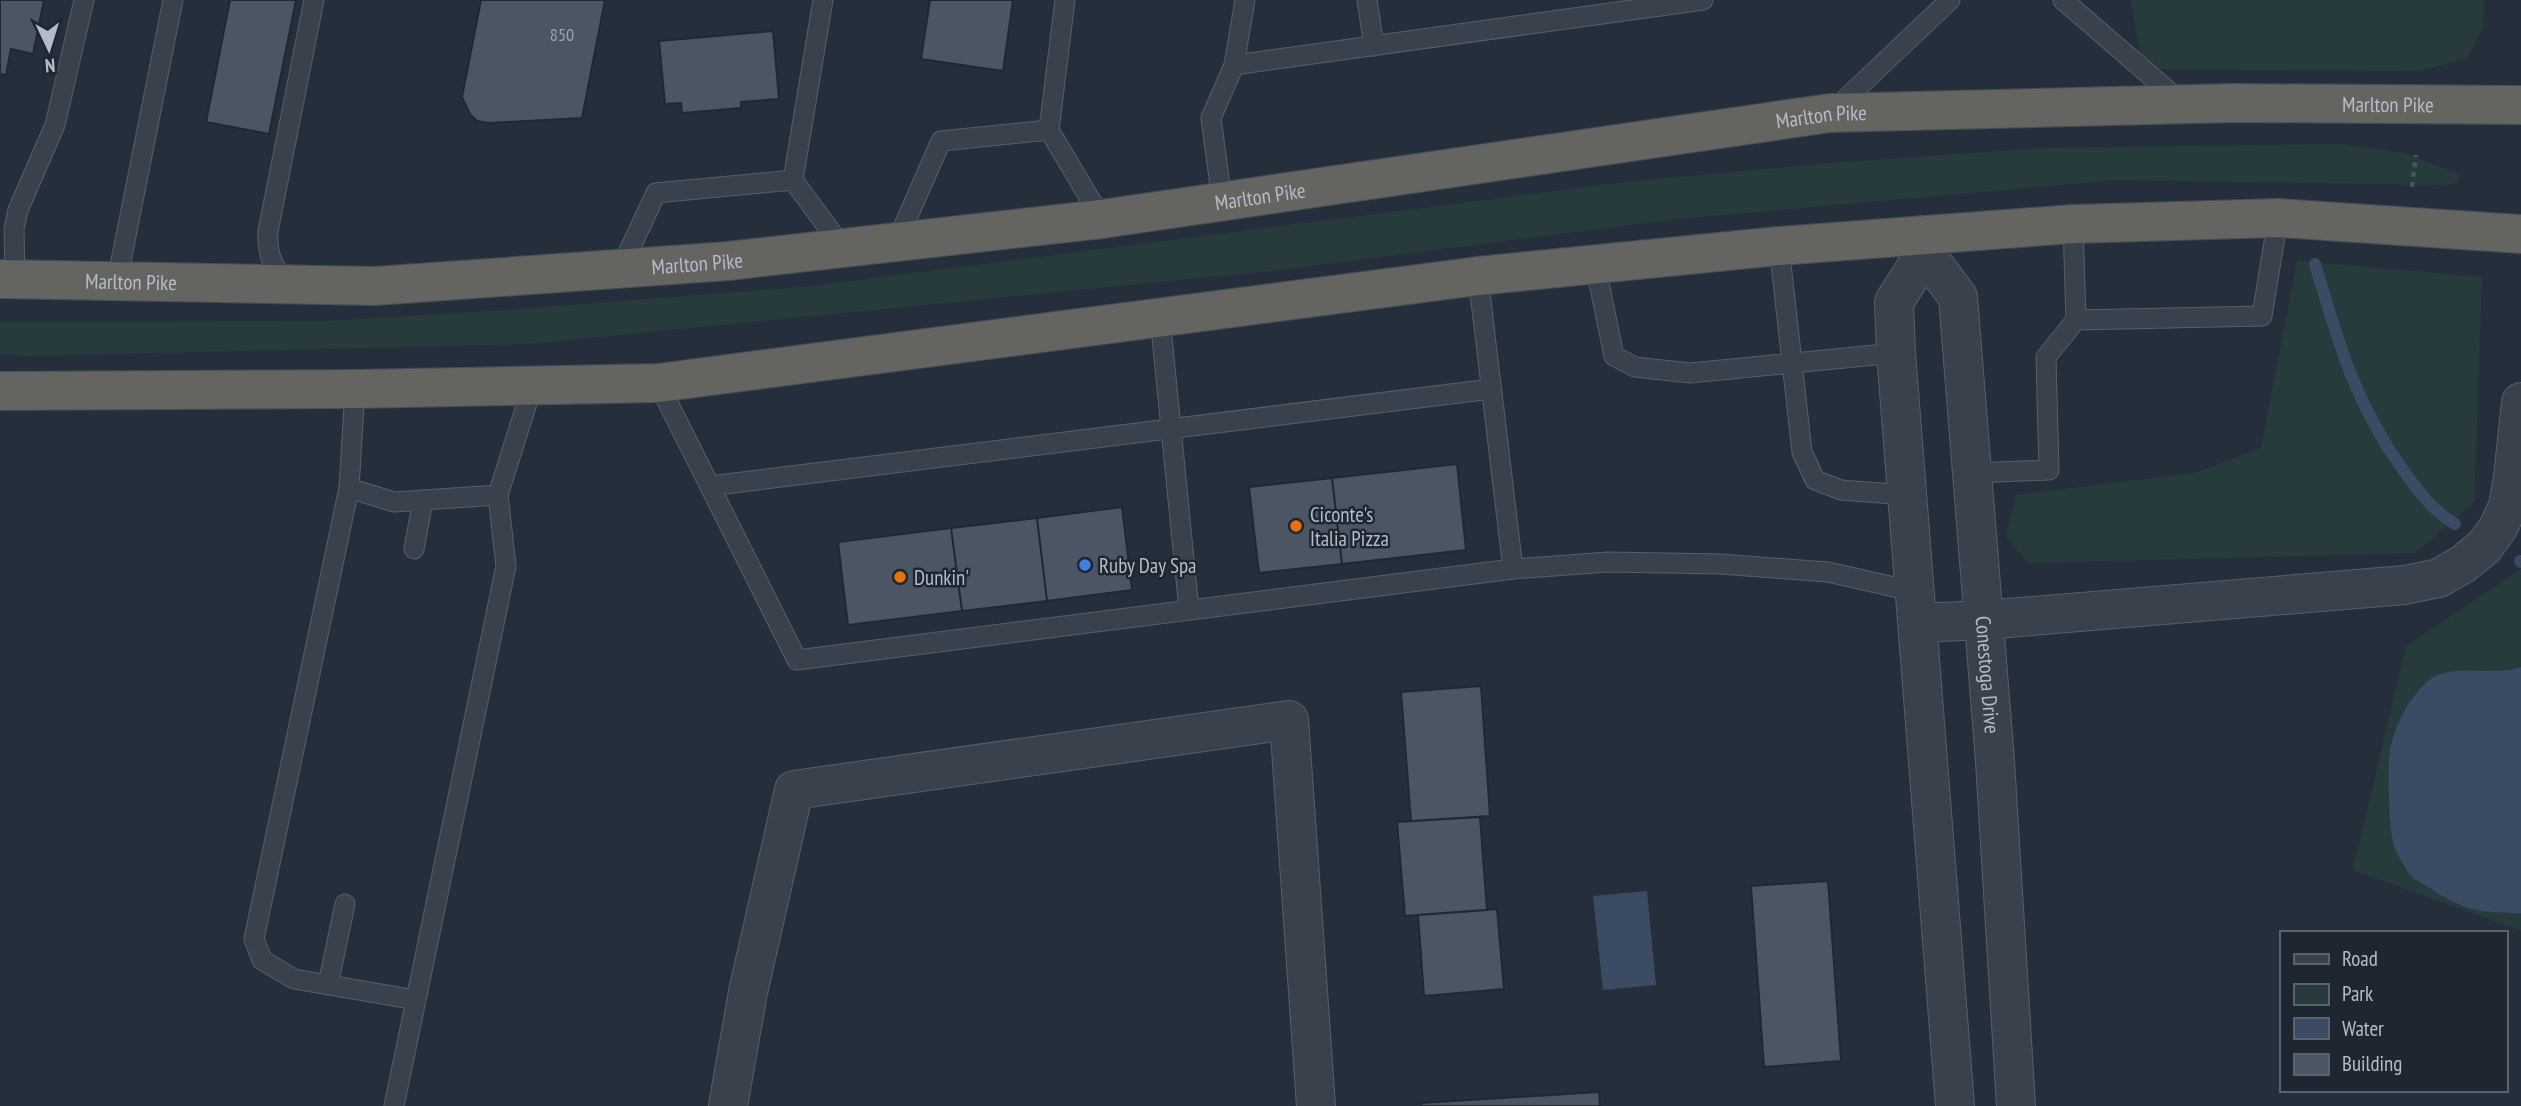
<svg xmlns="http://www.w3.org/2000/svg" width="2521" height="1106" font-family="'PT Sans Narrow',sans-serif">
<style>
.green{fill:#273b3d}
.water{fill:#3a4b63}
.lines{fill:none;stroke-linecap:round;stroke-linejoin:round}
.stream{stroke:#3a4b63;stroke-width:12}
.building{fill:#4b5665;stroke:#202833;stroke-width:2}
.service-casing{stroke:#575f6a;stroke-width:21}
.minor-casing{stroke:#575f6a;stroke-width:40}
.tertiary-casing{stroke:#575f6a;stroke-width:40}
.trunk-casing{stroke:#444c57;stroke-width:40}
.path{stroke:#45585a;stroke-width:4.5;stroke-dasharray:5 5;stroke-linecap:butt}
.service{stroke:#39414d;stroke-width:19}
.minor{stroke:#39414d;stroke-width:38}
.tertiary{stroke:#39414d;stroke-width:38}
.trunk{stroke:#646461;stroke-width:38}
.food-dot{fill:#e8710a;stroke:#1e2631;stroke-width:2.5}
.shop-dot{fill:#3f7fe0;stroke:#1e2631;stroke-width:2.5}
.labels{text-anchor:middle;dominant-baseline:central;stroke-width:5;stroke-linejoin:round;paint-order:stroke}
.number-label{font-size:18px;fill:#9aa2af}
.street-label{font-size:21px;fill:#b5bcc8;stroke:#1e2631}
.poi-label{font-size:21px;fill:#b5bcc8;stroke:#1e2631;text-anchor:start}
</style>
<rect width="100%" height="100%" fill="#252f3c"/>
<path class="green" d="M2131 0H2484L2483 27 2467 58 2419 71 2142 69Z
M2340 144 2404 153 2458 174 2459 182 2444 185 2117 180 1677 219 1271 271 526 344 27 356 0 354V322L328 321 508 310 804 287 1625 182 1832 163 2046 148Z
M2297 261 2482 277 2474 502 2415 553 2028 563 2006 536 2016 495 2195 473 2261 448Z
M2521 569V931L2353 870 2406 646Z"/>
<path class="water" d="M2521 667V913C2481 913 2465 911 2431 889 2425 885 2418 882 2413 878 2406 871 2397 854 2394 846 2389 830 2387 767 2390 750 2395 726 2409 697 2428 681 2452 661 2492 678 2521 667Z
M1647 891 1656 985 1603 990 1593 896Z"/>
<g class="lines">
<path class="stream" d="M2315 264C2338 342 2355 403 2403 470 2418 491 2433 511 2455 524
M2520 561 2521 562"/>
</g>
<path class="building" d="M0 0H44L33 54 11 49 6 75 0 74Z
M230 0H296L269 134 206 122Z
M481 0H605L582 118 488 123 477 121 470 114 462 97Z
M930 0H1013L1003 71 921 59Z
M773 31 779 99 741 102V108L682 113 681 103 665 104 659 41Z
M1457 464 1466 550 1342 564 1332 478Z
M1332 478 1342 564 1259 573 1249 487Z
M1122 507 1132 590 1047 601 1037 518Z
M1037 518 1047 601 962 611 951 528Z
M951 528 962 611 848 625 838 542Z
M1481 686 1490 816 1411 821 1401 692Z
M1480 817 1487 910 1405 916 1397 822Z
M1828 881 1841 1061 1764 1067 1751 886Z
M1497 909 1504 989 1424 996 1418 915Z
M1599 1092 1600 1106H1422L1421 1103Z"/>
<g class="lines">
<defs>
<path id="service" d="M823 0 793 180 843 248
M1065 0 1049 130 1102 219
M1367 0 1374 46
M2063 0 2182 103
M1234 65 1245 0
M1834 110 1950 0
M1222 200 1211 118 1234 65 1703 0
M897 241 941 141 1049 130
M1779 246 1802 452 1815 480 1841 490 1907 495
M1595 263 1614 356 1635 367 1690 373 1896 353
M621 268 656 193 793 180
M15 280 14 229 18 210 55 125 84 0
M117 281 173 0
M291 281C271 272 267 250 268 231L314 0
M1160 317 1189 610
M2076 320 2262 316 2278 218
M658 383 797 660 1513 569 1478 276
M355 389 349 488 254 939 262 960 294 979 416 1000
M1973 473 2049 470 2046 357 2076 320 2073 224
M710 486 1491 389
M349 488 394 502 498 495
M414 549 423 500
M1513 569 1608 562 1721 564 1828 572 1916 592
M328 985 345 904
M394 1106 506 566 498 495 533 384"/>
<path id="minor" d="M728 1106 748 992 794 790 1289 720 1316 1106"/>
<g id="tertiary">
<path id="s1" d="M1923 235 1925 253 1958 297 1995 761 2016 1106"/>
<path d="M1925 253 1894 302 1896 353 1955 1106"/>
<path d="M1918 623 1984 620 2405 585 2439 578 2463 564 2484 547 2498 528 2508 506 2513 477 2521 402"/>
</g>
<g id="trunk">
<path id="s2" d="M0 279 375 286 728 261 1102 219 1830 113 2233 103 2521 105"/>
<path d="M0 391 355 389 658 383 1478 276 1779 246 2073 224 2278 218 2521 234"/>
</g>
</defs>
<use href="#service" class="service-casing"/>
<use href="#minor" class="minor-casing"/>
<use href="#tertiary" class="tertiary-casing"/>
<use href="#trunk" class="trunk-casing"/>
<path class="path" d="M2412 187 2416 155"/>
<use href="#service" class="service"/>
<use href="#minor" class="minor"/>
<use href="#tertiary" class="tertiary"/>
<use href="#trunk" class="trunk"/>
</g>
<g class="food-dot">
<circle cx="1296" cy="526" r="7"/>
<circle cx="900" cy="577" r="7"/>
</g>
<circle class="shop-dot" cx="1085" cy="565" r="7"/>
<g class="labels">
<g class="number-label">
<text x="562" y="34">850</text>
</g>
<g class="street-label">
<text stroke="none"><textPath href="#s2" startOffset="2399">Marlton Pike</textPath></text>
<text stroke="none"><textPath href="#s2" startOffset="1832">Marlton Pike</textPath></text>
<text stroke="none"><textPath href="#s2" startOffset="1265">Marlton Pike</textPath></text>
<text stroke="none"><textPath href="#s2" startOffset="698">Marlton Pike</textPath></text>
<text stroke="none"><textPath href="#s2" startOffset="131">Marlton Pike</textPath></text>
<text stroke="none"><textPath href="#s1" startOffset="452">Conestoga Drive</textPath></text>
</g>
<g class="poi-label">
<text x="1310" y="514">Ciconte's<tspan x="1310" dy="24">Italia Pizza</tspan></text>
<text x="1099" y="565">Ruby Day Spa</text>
<text x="914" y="577">Dunkin'</text>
</g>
</g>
<rect x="2280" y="931" width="228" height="161" fill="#1e2631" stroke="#5a626d" stroke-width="2"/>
<rect x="2294" y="954" width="35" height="10" fill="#39414d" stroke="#5a626d" stroke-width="2"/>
<text x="2342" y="966" font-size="21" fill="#b5bcc8">Road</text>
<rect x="2294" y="984" width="35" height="21" fill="#273b3d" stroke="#5a626d" stroke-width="2"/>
<text x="2342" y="1001" font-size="21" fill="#b5bcc8">Park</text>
<rect x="2294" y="1018" width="35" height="21" fill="#3a4b63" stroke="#5a626d" stroke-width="2"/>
<text x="2342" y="1036" font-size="21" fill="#b5bcc8">Water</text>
<rect x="2294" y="1054" width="35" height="21" fill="#4b5665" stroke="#5a626d" stroke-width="2"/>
<text x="2342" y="1071" font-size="21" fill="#b5bcc8">Building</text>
<g transform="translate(49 49) rotate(176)" stroke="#1e2631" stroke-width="5" paint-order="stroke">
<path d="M0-5L12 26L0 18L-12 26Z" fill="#b5bcc8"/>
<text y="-10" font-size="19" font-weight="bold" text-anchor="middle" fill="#b5bcc8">N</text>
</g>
</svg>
